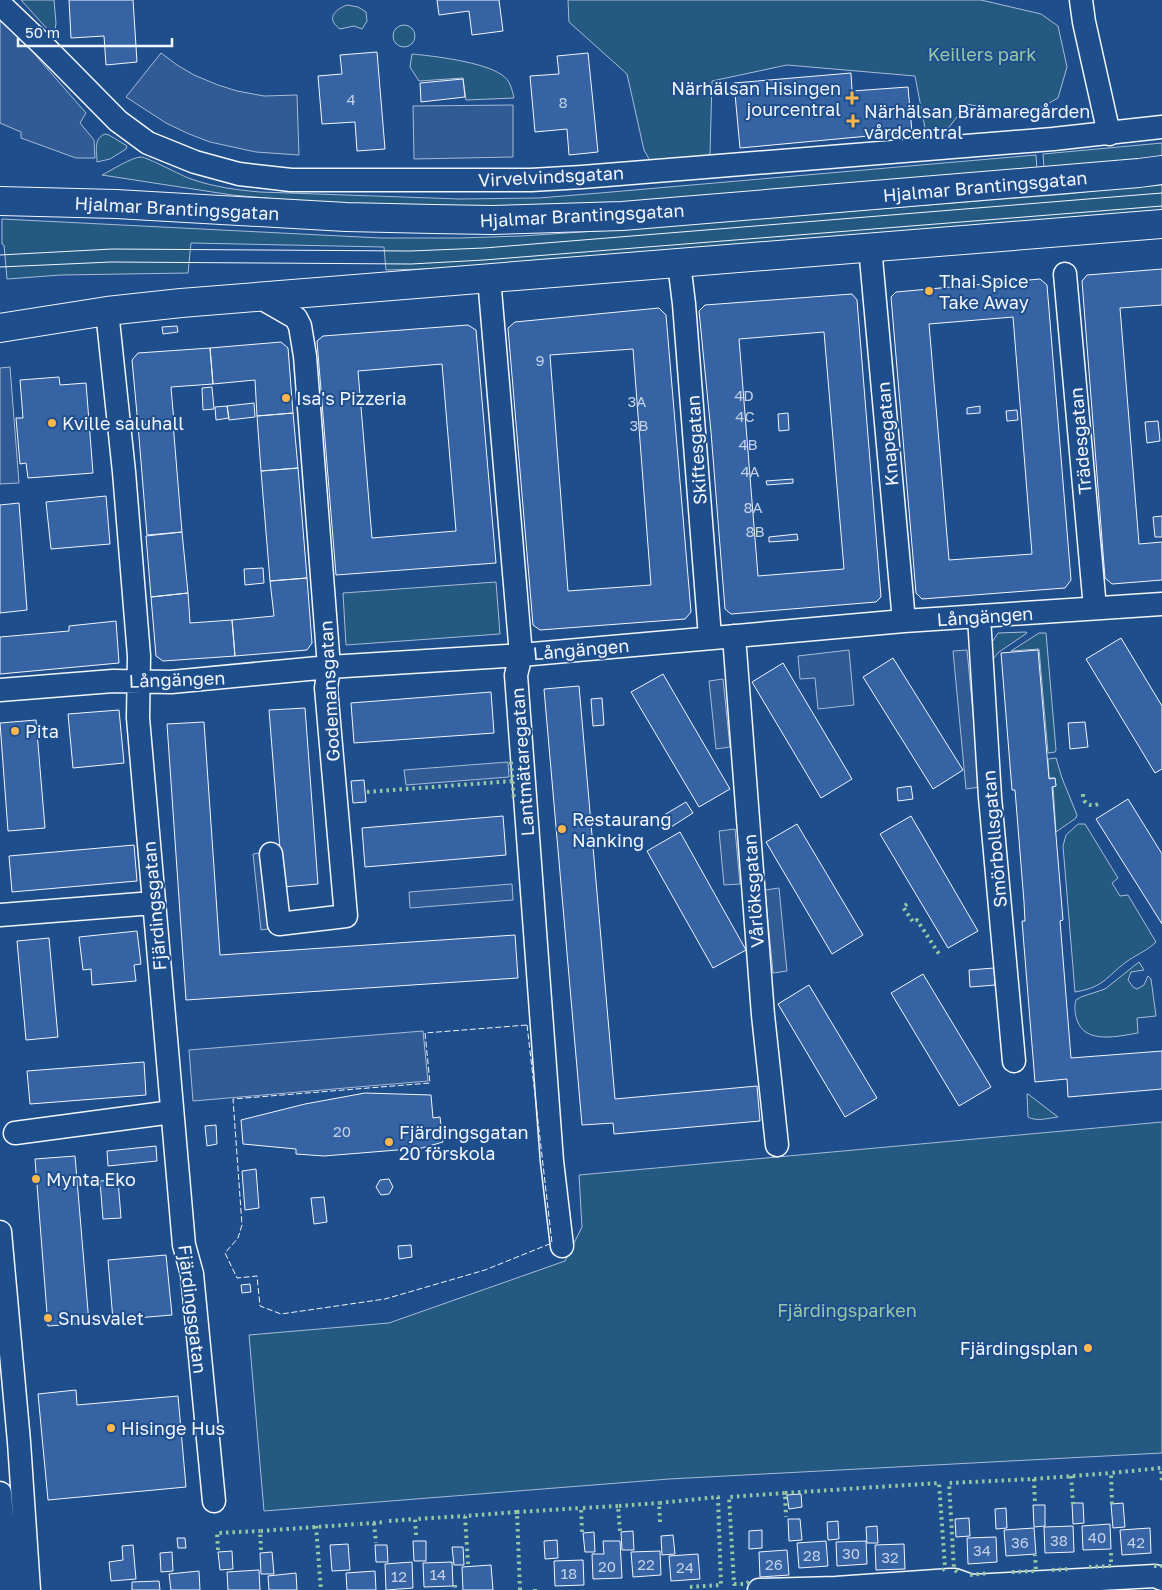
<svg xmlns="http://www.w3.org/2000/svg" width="1162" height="1590" font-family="'Golos Text',sans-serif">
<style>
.green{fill:#245a82;stroke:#a8bbd7}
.parking{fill:#305b95;stroke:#a8bbd7}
.building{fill:#3563a3;stroke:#f2f6ff;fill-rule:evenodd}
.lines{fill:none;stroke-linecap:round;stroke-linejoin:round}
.minor-casing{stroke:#f2f6ff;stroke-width:25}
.major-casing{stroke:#f2f6ff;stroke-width:30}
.minor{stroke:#1f4e8c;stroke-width:22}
.major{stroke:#1f4e8c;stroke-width:28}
.tram{stroke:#f2f6ff;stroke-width:1}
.hedge{stroke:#97c8a6;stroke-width:4;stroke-dasharray:2.5 4;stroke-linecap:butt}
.fence{stroke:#f2f6ff;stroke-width:1;stroke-dasharray:6 2.5;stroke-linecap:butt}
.poi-dot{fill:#ffb74d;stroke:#1f4e8c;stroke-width:2}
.labels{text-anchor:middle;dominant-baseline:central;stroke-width:4;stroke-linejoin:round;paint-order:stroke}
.number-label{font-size:15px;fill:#c3d1e8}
.park-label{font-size:18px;fill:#97c8a6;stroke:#1f4e8c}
.poi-label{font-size:18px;fill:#f2f6ff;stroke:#1f4e8c;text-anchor:start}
.street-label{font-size:18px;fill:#f2f6ff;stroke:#1f4e8c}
</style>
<rect width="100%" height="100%" fill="#1f4e8c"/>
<path class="green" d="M21 0H54L56 23 55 31 52 33 50 32Z
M568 0H981L1041 14 1058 26 1067 67 1058 98 1026 116 967 104 946 131 925 128 915 76 787 65 712 81 710 154 688 163 652 164 644 150 627 74 569 22Z
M347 5 358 7 366 12 367 21 362 29 354 26 340 29C326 19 334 10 347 5Z
M393 36a11 11 0 1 1 22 0a11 11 0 1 1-22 0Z
M412 54C434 56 484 62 502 75 510 80 512 89 514 98L466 100 463 78 419 81 410 67Z
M105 134 109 135 127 146 126 149 110 159 97 162C97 151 93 139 105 134Z
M1162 143V157L1044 169 1043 154Z
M1036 155 1037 170 618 203 455 207 368 205 288 200 232 195 102 175C112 170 132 157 141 157 147 157 182 176 191 179 214 187 237 190 260 192L460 199 539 198 600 193Z
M1162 183V212L462 268 386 270 384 247 191 243 188 273 61 275 7 279 4 245 2 244V219L381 238H460L521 236 612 230 1067 194Z
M496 582 500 634 346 645 343 593Z
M1026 632 1027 633 999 652 992 660 991 644 998 633Z
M1039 633H1046L1056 750 1055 752 1048 753 1039 649 1011 651Z
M1056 758 1062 778 1077 815 1076 818 1056 832 1053 786H1056L1055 778H1049L1048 759Z
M1078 824H1085L1118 878 1112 883 1120 896 1128 895 1156 942C1148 950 1138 954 1129 960 1107 975 1106 987 1075 992L1063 846 1066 835Z
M1139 962 1144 970 1131 972 1128 980 1133 987 1137 989 1144 985 1148 976 1151 979 1156 1016 1137 1018 1138 1033C1119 1036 1085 1045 1077 1020 1075 1014 1074 1007 1076 1000L1081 997 1105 989Z
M1027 1094H1028L1058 1117C1048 1118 1037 1122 1028 1117Z
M1162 1122V1453L669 1479 264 1511 249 1335 389 1323 565 1261 582 1227 579 1175Z"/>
<path class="parking" d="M0 20 10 26 86 113 80 123 94 140 95 158H76L21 138V132L0 123Z
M161 53 177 65 194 75 218 85 237 91 264 96 297 95 299 155 256 152 210 142 189 134 166 123 126 97Z
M513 105V157L414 159 413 106Z
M10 367 19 483 0 484V368Z
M849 650 854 705 818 709 815 678 800 679 798 656Z
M967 650 980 787 966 789 953 651Z
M723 679 730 747 716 749 709 681Z
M508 762 509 777 406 785 404 770Z
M735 829 740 884 724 885 719 831Z
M265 852 274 928 261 930 253 854Z
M512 884 513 900 410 908 409 892Z
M779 888 787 971 773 973 765 890Z
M423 1031 428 1081 193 1101 189 1050Z"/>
<path class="building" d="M69 0H133L137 62 106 65 104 36 71 38Z
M437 0H499L503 31 472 35 469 11 439 15Z
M377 52 385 149 357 151 355 122 322 124 318 76 342 74 340 55Z
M588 53 598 152 569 155 567 129 535 132 530 76 559 74 557 56Z
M851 73 852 91 908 87 912 132 740 148 734 83Z
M463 79 465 97 421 102 420 83Z
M1162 269V305L1120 308 1139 544 1162 542V580L1112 584 1105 578 1082 281 1087 275Z
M1040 279 1047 285 1071 580 1065 588 922 599 916 593 891 297 896 292ZM1013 317 1032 554 949 560 929 324Z
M852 294 857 300 881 597 876 602 731 614 725 609 711 432 699 311 705 305ZM824 332 844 569 758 576 739 339Z
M659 308 666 315 691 612 685 619 540 630 533 625 508 328 515 322ZM633 349 651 585 568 591 550 355Z
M468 325 476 330 496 563 336 575 317 341 323 336ZM442 364 456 531 372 538 358 371Z
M177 326 178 332 163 334 162 327Z
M281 342 288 348 293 413 257 416 255 380 213 384 210 348Z
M210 348 213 384 171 387 174 422 138 425 132 360 138 353Z
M59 377 60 385 86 383 93 473 28 478 26 463 20 464 16 418H23L20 380Z
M212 387 214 409 203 410 202 388Z
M254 403 255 417 229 420 227 406Z
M227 406 229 418 216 420 215 407Z
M980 406V413L967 414V408Z
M1017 410 1018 420 1007 421 1006 411Z
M293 413 298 468 261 471 257 416Z
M788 413 789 430 779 431 778 414Z
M1158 421 1160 441 1147 443 1145 422Z
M173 423 182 532 147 535 138 425Z
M298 468 307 578 270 581 261 471Z
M793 479V483L767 485 766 481Z
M106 496 110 544 51 549 46 502Z
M19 503 27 610 0 613V505Z
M1162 516V537H1155L1153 517Z
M182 532 188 593 151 597 146 536Z
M797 534 798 540 769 542V537Z
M263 568 264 583 245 585 244 569Z
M307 578 312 643 307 650 235 656 232 620 274 616 270 581Z
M188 593 190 623 232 620 235 656 163 661 156 656 151 597Z
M116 621 119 663 0 674V637L69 631V626Z
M1121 638 1162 706V769L1155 773 1086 659Z
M1038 650 1049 779 1055 778 1056 786 1052 787 1063 920 1060 921 1071 1058 1162 1051V1089L1068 1097 1067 1079 1035 1082 1022 921H1025L1024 902 1015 790H1012L1001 653Z
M893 658 963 770 933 789 863 677Z
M783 663 852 779 821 798 752 682Z
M663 674 730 789 699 807 631 692Z
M579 686 615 1099 757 1086 760 1121 614 1134 613 1123 582 1125 544 689Z
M491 692 494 733 354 743 351 703Z
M602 698 604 725 593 726 591 699Z
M305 708 318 884 283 887 269 710Z
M119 710 124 763 73 768 68 714Z
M36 720 45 828 8 831 0 723Z
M204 722 220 955 515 935 518 978 186 1000 167 724Z
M1085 722 1088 747 1070 749 1068 723Z
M364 780 366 802 353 803 351 781Z
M911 786 913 799 898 801 897 788Z
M1128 799 1162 854V924L1096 819Z
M686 802 693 813 671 827 664 815Z
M503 816 506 855 365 867 362 828Z
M911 816 978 931 948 948 880 834Z
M797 824 863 935 832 954 766 842Z
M680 832 746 950 713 968 647 851Z
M134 845 137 881 12 892 9 856Z
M137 931 141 964 134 965 136 981 92 985 91 969 83 970 79 937Z
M49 938 58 1037 26 1040 17 941Z
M994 968 995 985 970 987 969 970Z
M923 974 991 1087 959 1106 891 993Z
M809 985 877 1098 845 1117 778 1004Z
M144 1062 146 1095 30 1104 27 1071Z
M365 1093 431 1095 433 1118 440 1117 443 1142 422 1148 324 1156 296 1154V1149L243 1144 241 1120 305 1104Z
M216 1125 217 1144 207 1146 205 1126Z
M156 1146 157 1161 108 1166 107 1151Z
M75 1156 89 1323 48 1326 35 1159Z
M256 1169 259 1208 245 1210 242 1171Z
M389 1179 393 1187 389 1194 381 1195 376 1187 380 1180Z
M118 1180 121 1218 103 1219 100 1181Z
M324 1197 327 1222 314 1224 311 1198Z
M411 1245 412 1257 399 1259 398 1246Z
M166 1255 172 1315 113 1320 108 1260Z
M250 1284 251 1292 242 1293 241 1285Z
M76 1390 77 1405 178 1396 186 1487 48 1500 38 1394Z
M801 1494 802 1507 789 1509 787 1495Z
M1072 1503H1083L1084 1523 1073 1524Z
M1123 1503 1125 1527 1113 1528 1111 1504Z
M1033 1505H1045V1526L1034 1527Z
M1006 1508 1007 1528 996 1529 995 1509Z
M969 1518 970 1536 956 1537 955 1519Z
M788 1519H800L802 1540 789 1541Z
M838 1521 839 1539 828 1540 827 1522Z
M1110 1524 1111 1549 1083 1550 1082 1526Z
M877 1526 878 1543H867L866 1527Z
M1073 1526 1074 1552 1045 1553 1044 1527Z
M1034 1528 1036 1554 1006 1556 1004 1530Z
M1150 1528 1151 1553 1122 1555 1120 1530Z
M762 1530V1548L749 1549V1531Z
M633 1531 634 1550H622L621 1532Z
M594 1532 595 1552H585L583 1533Z
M673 1535 675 1554 662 1555 661 1536Z
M996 1537 997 1562 968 1564 967 1538Z
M177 1538H185L186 1548H178Z
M557 1540 558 1558 545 1559 544 1541Z
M413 1541H426V1561H414Z
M603 1541H620L622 1578 593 1579 592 1554H604Z
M826 1541 828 1566 799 1568 797 1543Z
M866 1541 867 1564 837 1566 836 1542Z
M348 1544 350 1570 332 1571 330 1545Z
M904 1544 905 1569 876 1570 875 1545Z
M133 1545 136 1579 111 1581 109 1562 123 1560 122 1546Z
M375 1545H387L388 1562H376Z
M452 1547H463L464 1565H454Z
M787 1550 789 1575 760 1577 759 1552Z
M232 1551 233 1569 220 1570 218 1552Z
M660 1551 661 1575 633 1577 631 1552Z
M172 1552 173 1571 161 1572 160 1553Z
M272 1552 274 1574H261L260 1553Z
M698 1554 700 1579 671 1581 669 1556Z
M583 1560 584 1585 555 1586 554 1561Z
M412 1562 413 1588 386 1590 385 1564Z
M452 1562 453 1586 424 1587 423 1563Z
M491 1565 493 1590H463L462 1567Z
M259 1570 260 1590H228L227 1572Z
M199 1571 200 1590H171L169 1574Z
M375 1571 376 1590H347L346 1573Z
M296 1573 297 1590H269L268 1576Z
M159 1581 160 1590H132V1582Z"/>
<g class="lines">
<defs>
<path id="minor" d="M1081 0 1084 22 1109 134
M0 4 45 47 118 121 148 143 195 162 239 174 291 180H531L582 177 1053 139 1162 127
M870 247 904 621
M679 263 684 304 710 637
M1065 274 1095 608
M489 278 521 655 516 675 552 1161 562 1246
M258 296 296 318 300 326 305 356 329 667 326 688 346 916 279 924 271 854
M107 311 124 472 139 656 138 718 184 1245 192 1274 214 1501
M979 617 990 797 1014 1061
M734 636 763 1015 777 1145
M0 690 113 681 171 682 329 667 521 655 904 621 1162 604
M0 915 153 903
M15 1133 172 1112
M0 1232 19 1442 29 1590
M0 1493 8 1590
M759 1590 836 1588 950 1580H955L972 1586 1155 1576 1162 1579"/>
<path id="major" d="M0 201 116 204 346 217 433 219 492 220 622 216 1139 173 1162 170
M0 328 107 311 181 303 1162 224"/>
</defs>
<use href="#minor" class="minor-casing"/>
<use href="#major" class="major-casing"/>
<use href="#minor" class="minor"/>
<use href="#major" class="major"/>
<path class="tram" d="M0 255 112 249 410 251 484 248 1162 193
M0 267 111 262 411 264 484 260 1162 206"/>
<path class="hedge" d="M511 762 514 800
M367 792 512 781
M1083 794C1083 804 1090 807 1098 804
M907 904 903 907 913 922 917 920 941 957
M1071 1476 1073 1504
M1034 1479 1035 1505
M785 1493 939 1483 945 1567 941 1572
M1112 1504 1111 1473 1161 1468 1162 1483
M389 1521 415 1519
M660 1522 659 1503 718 1497 721 1585 688 1587
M374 1523 376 1543
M360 1524 386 1522
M316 1526 321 1590
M620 1531 618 1506 659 1503
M582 1532 581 1508 618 1506
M416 1535 415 1519 465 1516
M218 1550 217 1533 260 1531
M261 1550 260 1531 358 1524
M468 1564 465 1516 517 1512
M1154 1566H1162
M1089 1567 1111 1566V1552
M1052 1570 1071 1569
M957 1572 954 1569 949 1483 1034 1479 1111 1473
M1012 1572 1036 1571 1035 1555
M970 1575 989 1573
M749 1582 745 1584H734L729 1497 785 1493 786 1517
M455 1585V1590
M535 1589V1590
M520 1590 517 1512 581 1508"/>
<path class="fence" d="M527 1025 552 1243 485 1270 385 1299 281 1314 260 1306 257 1276 237 1278 225 1253 238 1238 242 1225 233 1099 430 1083 425 1033Z"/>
</g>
<g class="poi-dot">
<path d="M849.5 90.5h5v5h5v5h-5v5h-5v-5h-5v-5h5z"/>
<path d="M850.5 113.5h5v5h5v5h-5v5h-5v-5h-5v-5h5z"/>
<circle cx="929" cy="291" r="5"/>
<circle cx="286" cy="398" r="5"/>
<circle cx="52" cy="423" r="5"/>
<circle cx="15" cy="731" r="5"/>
<circle cx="562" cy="829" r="5"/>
<circle cx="389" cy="1142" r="5"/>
<circle cx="36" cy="1179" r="5"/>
<circle cx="48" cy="1318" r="5"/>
<circle cx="1088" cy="1348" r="5"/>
<circle cx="111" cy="1428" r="5"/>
</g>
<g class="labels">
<g class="number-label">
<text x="351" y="99">4</text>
<text x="563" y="102">8</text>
<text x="540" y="360">9</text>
<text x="744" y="395">4D</text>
<text x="637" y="401">3A</text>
<text x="745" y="416">4C</text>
<text x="639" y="425">3B</text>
<text x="748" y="444">4B</text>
<text x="750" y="471">4A</text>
<text x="753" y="507">8A</text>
<text x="755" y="531">8B</text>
<text x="342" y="1131">20</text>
<text x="1097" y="1537">40</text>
<text x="1059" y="1540">38</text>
<text x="1020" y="1542">36</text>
<text x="1136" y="1542">42</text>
<text x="982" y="1550">34</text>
<text x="851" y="1553">30</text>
<text x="812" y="1555">28</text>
<text x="890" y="1557">32</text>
<text x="646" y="1564">22</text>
<text x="774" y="1564">26</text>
<text x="607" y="1566">20</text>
<text x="685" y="1567">24</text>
<text x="569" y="1573">18</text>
<text x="438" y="1574">14</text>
<text x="399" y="1576">12</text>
</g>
<g class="park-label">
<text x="982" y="54">Keillers park</text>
<text x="847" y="1310">Fjärdingsparken</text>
</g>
<g class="poi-label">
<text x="841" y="88" text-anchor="end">Närhälsan Hisingen<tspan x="841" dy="21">jourcentral</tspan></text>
<text x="864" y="111">Närhälsan Brämaregården<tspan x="864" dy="21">vårdcentral</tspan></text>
<text x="939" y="281">Thai Spice<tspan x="939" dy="21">Take Away</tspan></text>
<text x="296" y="398">Isa's Pizzeria</text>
<text x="62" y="423">Kville saluhall</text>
<text x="25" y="731">Pita</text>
<text x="572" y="819">Restaurang<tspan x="572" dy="21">Nanking</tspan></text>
<text x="399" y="1132">Fjärdingsgatan<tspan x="399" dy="21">20 förskola</tspan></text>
<text x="46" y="1179">Mynta Eko</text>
<text x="58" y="1318">Snusvalet</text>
<text x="1078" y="1348" text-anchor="end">Fjärdingsplan</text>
<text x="121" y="1428">Hisinge Hus</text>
</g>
<g class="street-label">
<text transform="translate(551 176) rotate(-3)">Virvelvindsgatan</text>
<text transform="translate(985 186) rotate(-5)">Hjalmar Brantingsgatan</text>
<text transform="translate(177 208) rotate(3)">Hjalmar Brantingsgatan</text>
<text transform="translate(582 215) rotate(-3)">Hjalmar Brantingsgatan</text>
<text transform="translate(887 434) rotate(-95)">Knapegatan</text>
<text transform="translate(1080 441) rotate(-95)">Trädesgatan</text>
<text transform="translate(696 450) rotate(-94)">Skiftesgatan</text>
<text transform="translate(985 616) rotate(-4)">Långängen</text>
<text transform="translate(581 649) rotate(-5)">Långängen</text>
<text transform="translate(177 679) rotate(-2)">Långängen</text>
<text transform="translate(329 691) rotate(-93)">Godemansgatan</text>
<text transform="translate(522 762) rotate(-94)">Lantmätaregatan</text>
<text transform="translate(994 839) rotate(-95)">Smörbollsgatan</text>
<text transform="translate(753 891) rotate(-94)">Vårlöksgatan</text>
<text transform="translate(154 906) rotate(-95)">Fjärdingsgatan</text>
<text transform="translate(193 1309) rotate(83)">Fjärdingsgatan</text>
</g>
</g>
<path d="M18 38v8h154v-8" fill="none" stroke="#f2f6ff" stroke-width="2.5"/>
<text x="25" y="38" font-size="15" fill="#f2f6ff" stroke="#1f4e8c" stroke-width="4" paint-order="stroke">50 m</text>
</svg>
